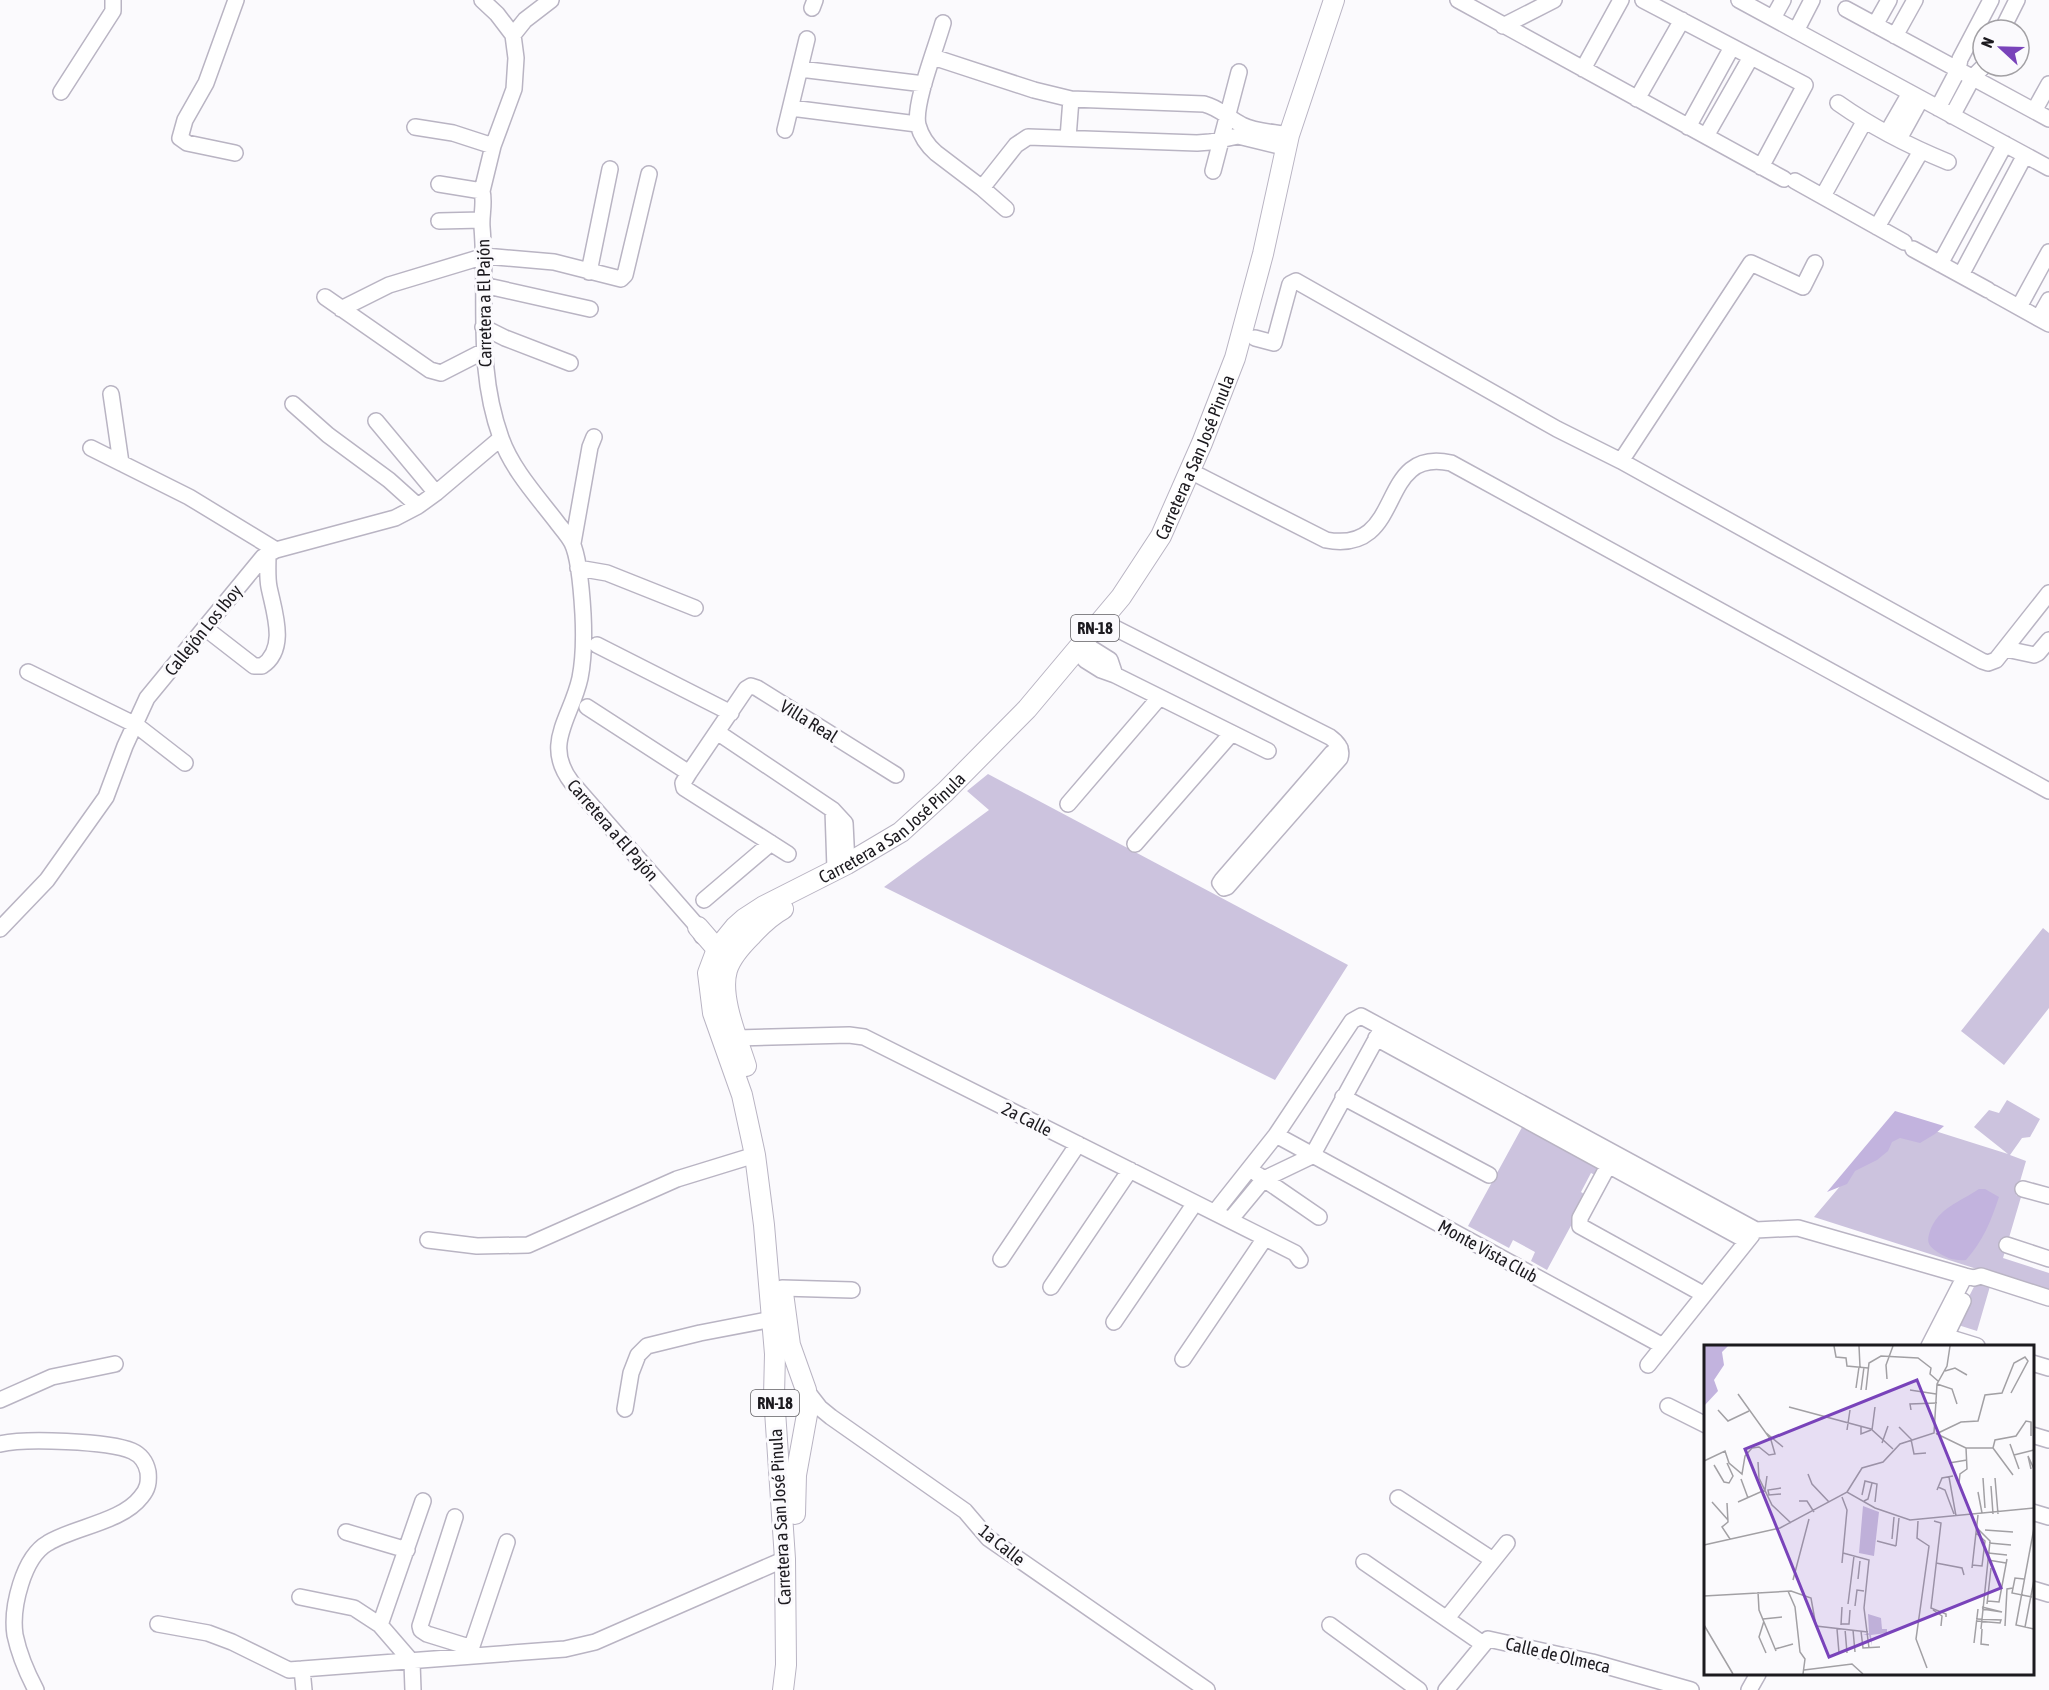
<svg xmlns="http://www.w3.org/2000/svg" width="2049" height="1690" font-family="'Asap Condensed',sans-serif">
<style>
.green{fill:#ccc3de}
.forest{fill:#c2b3de}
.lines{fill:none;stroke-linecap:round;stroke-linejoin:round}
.minor-casing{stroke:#b9b4c3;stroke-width:18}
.major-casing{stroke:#b9b4c3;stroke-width:22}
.minor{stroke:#fff;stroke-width:15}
.major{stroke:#fff;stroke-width:20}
.labels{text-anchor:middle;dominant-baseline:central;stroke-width:6;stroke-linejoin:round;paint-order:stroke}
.shield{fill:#fbfafd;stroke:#5f5d62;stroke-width:1.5}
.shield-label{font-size:16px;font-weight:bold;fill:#1c1a1f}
.street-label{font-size:18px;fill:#1c1a1f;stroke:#fbfafd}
.inset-road{fill:none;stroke:#a2a0a4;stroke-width:1.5}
.view{fill:#7943ba;fill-opacity:0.15;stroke:#7943ba;stroke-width:3}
.inset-edge{fill:none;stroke:#1c1a1f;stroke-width:3}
</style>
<rect width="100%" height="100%" fill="#fbfafd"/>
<path class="green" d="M988 774 1348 965 1275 1080 884 887 989 810 967 791Z
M2043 928 2049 933V1008L2004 1065 1961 1031Z
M2007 1100 2040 1119 2030 1137 2022 1138 2010 1155 2026 1161 2016 1195 2021 1197 2003 1258 2049 1273V1292L1814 1217 1897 1119 2008 1154 1974 1127 1989 1110 1999 1113Z
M1526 1120 1604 1162 1597 1176 1591 1173 1581 1192 1587 1196 1547 1270 1531 1261 1535 1252 1513 1240 1509 1248 1468 1226Z
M1981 1273 1993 1276 1977 1331 1955 1324Z"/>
<path class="forest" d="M1895 1111 1944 1126 1935 1134 1920 1143 1900 1138 1892 1142 1888 1151 1877 1160 1855 1171 1847 1184 1827 1192Z
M1979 1189H1985L1999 1197C1991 1221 1983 1241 1966 1260 1954 1261 1946 1258 1936 1251 1927 1245 1927 1240 1930 1231 1938 1208 1960 1202 1979 1189Z"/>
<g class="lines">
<defs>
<path id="minor" d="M482 0 497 14 513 35 516 58 514 89 493 146 482 191C485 203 481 215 482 227 488 300 475 366 501 438 512 469 536 495 556 521 561 528 568 535 572 543 579 557 582 597 583 614 584 634 584 658 580 678 571 719 542 744 572 783L698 927 702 936
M1458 0 1784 179
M1643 0 1805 85 1761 167
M1739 0 2049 168
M812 8 815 0
M1846 9 2049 119
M1773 18 1783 0
M943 23C937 45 913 105 918 125 921 136 928 146 936 153L982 188 1006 209
M1875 25 1889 0
M1503 26 1554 0
M2002 30 2017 0
M1796 31 1812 0
M513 35 525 20 551 0
M1895 36 1915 0
M933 57 1034 90 1071 99 1204 104C1220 108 1228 118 1242 125 1255 132 1274 132 1289 135
M800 69 924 84
M1583 69 1621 0
M61 92 113 11V0
M1637 99 1682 20
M1838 103C1872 127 1909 146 1948 162
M791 108 917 124
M1938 108 1958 70 1960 59 1991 0
M2034 111 2049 84
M1952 116 1973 77 1984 66
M415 127 453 133 493 146
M1688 127 1732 47
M785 130 807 39
M1887 133 1910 93
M1706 136 1751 57
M1068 138 1071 99
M1899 139 1921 99
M235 153 187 143 180 138 185 120 206 83 236 0
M1213 171 1239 72
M1795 181 1904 242
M439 184 482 191
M982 188 1016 145 1028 137 1197 143 1210 142 1238 136 1287 148
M1823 196 1864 122
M439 221 482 220
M1877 227 1921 151
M1913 249 1988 290
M1940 264 2005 144
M589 272 610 169
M1961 275 2025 155
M483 285 590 309
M1993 293 2049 324
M325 297 430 370 441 373 484 351
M2019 307 2049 252
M341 309 389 285 485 256 554 262 621 279 625 275 649 174
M2039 318 2049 300
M483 327 505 338 570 363
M1255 338 1274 343 1290 284 1296 281 1557 429 1621 461 1982 661 1988 663 1996 660 2049 593
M111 394 121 463
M293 404 328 435 389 480 418 506
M376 421 436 493
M91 448 189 497 276 550
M1621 461 1751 263 1803 287 1815 263
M1200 476 1326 540C1407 555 1375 446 1451 463L2049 791
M573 543 590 447 594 437
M578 568 607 573 695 608
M1113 627 1330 737C1337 742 1343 748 1340 758L1227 887 1224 888 1220 883 1222 880 1332 753 1340 748
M205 628 254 666H262C288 649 274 612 269 587 267 577 268 565 268 554
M597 645 731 713
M2006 649 2034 655 2038 653 2049 640
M1094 650 1110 660 1115 675
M1085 660 1101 670 1115 675 1268 751
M28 672 136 725 185 763
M587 707 689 773
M717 732 833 810 845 823 847 864
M1068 804 1159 698
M833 810 835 869
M1135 844 1231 734
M788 854 684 788 683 783 689 773 746 689 751 686 757 688 896 775
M704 900 771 843
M0 929 47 880 106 797 125 746 147 698 263 557 276 550 395 518 418 506 436 493 501 438
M737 1038 849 1035 864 1037 1295 1253 1300 1260
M1376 1038 1747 1241
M1343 1097 1489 1175
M1276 1135 1663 1346
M1608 1166 1580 1218V1226L1703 1294
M1258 1175 1319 1217
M2023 1189 2049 1196
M1215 1212 1276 1135 1352 1021 1361 1016 1756 1230 1798 1228 1965 1276 1974 1278 1981 1276 2049 1298
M1230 1220 1264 1179 1312 1156 1381 1030
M428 1240 477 1246 528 1245 677 1179 755 1155
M2007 1245 2049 1259
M1001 1259 1078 1144
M1051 1287 1130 1170
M782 1288 852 1290
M1114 1322 1195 1203
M1938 1334 1977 1346
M1929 1346 1965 1276
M1941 1346 1963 1301
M1183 1359 1265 1238
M2032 1363 2049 1368
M1648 1365 1752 1235
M806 1390 820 1408 831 1417 965 1511 988 1538 1207 1690
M0 1400 52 1377 115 1364
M1668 1406 1706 1425
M625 1409 631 1373 638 1355 647 1346 700 1333 773 1319
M2032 1435 2049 1440
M0 1444C24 1438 109 1441 132 1451 141 1455 146 1462 148 1472 149 1482 148 1489 141 1497 122 1522 74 1527 48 1543 23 1557 11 1608 15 1635 19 1654 27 1673 36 1690
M1398 1498 1493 1560
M2032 1512 2049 1517
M455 1517 420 1626 421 1630 427 1634 469 1647 472 1646 507 1542
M346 1532 407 1550
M1364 1562 1483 1644
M2032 1589 2049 1594
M300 1597 354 1608 380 1625 412 1662 413 1690
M1447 1618 1507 1543
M158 1624 208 1633 232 1642 289 1670 565 1649 595 1642 785 1559
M380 1625 423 1501
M1330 1625 1419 1690
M302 1669 304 1690
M1446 1690 1488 1639 1592 1662 1691 1690
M1749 1690 1758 1674"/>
<g id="major">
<path d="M698 927 717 949 720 962"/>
<path d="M746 1066C738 1040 719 997 727 970 731 957 741 946 751 936 761 925 770 916 783 909"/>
<path d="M783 1293 790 1345 806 1390 808 1409 796 1475 795 1514"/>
<path id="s1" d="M783 1690 786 1665 785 1559 774 1396 775 1354 764 1225 755 1155 742 1095 713 1013 708 973 717 949 735 927 744 919 764 906 847 864 901 832 945 792 1027 709 1121 597 1161 536 1202 443 1235 358 1263 254 1289 135 1334 0"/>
</g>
</defs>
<use href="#minor" class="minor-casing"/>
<use href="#major" class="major-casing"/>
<use href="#minor" class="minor"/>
<use href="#major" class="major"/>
</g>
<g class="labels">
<g class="shield">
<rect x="1071" y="615" width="48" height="26" rx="4.5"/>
<rect x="751" y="1390" width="48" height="26" rx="4.5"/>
</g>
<g class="shield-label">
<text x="1095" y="628">RN-18</text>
<text x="775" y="1403">RN-18</text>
</g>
<g class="street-label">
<text transform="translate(484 303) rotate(-91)">Carretera a El Pajón</text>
<text stroke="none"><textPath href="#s1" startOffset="1452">Carretera a San José Pinula</textPath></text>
<text transform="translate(203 630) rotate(-51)">Callejón Los Iboy</text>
<text transform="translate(809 721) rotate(32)">Villa Real</text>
<text stroke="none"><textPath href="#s1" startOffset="966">Carretera a San José Pinula</textPath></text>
<text transform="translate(613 830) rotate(49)">Carretera a El Pajón</text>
<text transform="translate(1027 1119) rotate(27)">2a Calle</text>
<text transform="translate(1488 1251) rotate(29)">Monte Vista Club</text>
<text transform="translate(780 1517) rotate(-93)">Carretera a San José Pinula</text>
<text transform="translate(1002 1545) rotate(39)">1a Calle</text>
<text transform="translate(1558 1655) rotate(13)">Calle de Olmeca</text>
</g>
</g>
<g transform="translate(1704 1345)">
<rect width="330" height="330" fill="#fbfafd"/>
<path d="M159 161 175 167 170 211 155 208ZM164 269 177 273 178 284H183V288L167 290 168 301 165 290H159L165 288Z" fill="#ccc3de"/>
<path d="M0 1H24L18 7 20 20 10 35 14 46 0 61Z" fill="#c2b3de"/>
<path class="inset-road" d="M130 1 132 12 142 13 143 21 164 23M155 1 156 22M241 26 251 23 263 30M183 34 182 20 189 1M233 39 248 44 253 59M152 43 155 22M157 45 160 22M162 45 165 18 177 11 214 13 227 23 226 29 234 36M206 45 232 49M85 62 167 84 189 104M14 65 24 76 45 66M207 65 206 59 233 58M157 81V89L167 85M195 82 207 94 210 109 222 108M143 85 146 65M168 85 171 62M61 87 79 102M232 89 257 77 274 76 281 50 298 48 310 18 321 12 324 16 307 48M233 89 262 103 263 124 256 129 255 138M178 98 184 81M306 99 315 124M262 103H289L291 95 312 91 322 76 327 77V91M289 103 309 130M310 110 330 105M0 116 21 106 25 118 38 129 41 111 48 103 55 102 65 110 71 109 67 95 34 49M54 117 55 133 68 160 87 178M245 118 263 115M10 120 20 137 25 138 29 131 23 118M327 124 324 111 330 124M104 129 108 139 125 157M245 132 252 171M279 133 281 163M291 133 294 169M37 134 44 153M287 141 289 169M234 142 241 145 250 169M233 145 238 133 249 131M143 147 158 123 179 117 196 99 230 88 233 39 243 21 246 1M274 147 278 168M77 149 65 150 64 145 77 143M158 150 161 136 173 139 171 157M138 152 143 165 138 218M95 156H103L110 167M160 156 164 154 168 138M8 157 24 175M34 157 61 145 63 131M23 158 24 177 18 182 26 194M214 176 213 193 225 201 212 294 223 323M230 176 237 178 227 263 242 269V272M273 183 286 196 277 284M330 183 312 280 330 284M281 185 309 187M188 194 190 172M173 196 192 201M285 198 307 200M0 200 76 183 143 147 171 163 206 175 330 163M192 201 195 173M139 208 165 215 160 263 165 303M284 208 303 210M284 215 302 218M232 218 258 223 260 230M268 220 278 221 281 196 272 188M268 223 274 170M154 234 156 216M320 234 311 233 308 248 328 252M89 235 105 174M84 246 91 262 96 307 101 314 99 329M54 247 55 265 72 306M0 251 87 246 107 253 112 281 164 287M284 256 295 257 303 214M144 259 150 211M283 259 287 223M151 261 153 245 160 246M278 264 298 267 278 262M229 265 238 271 237 281M59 274 78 272M60 276 55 292 62 308M272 276 296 278 297 275 272 274M137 279H145L146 265M0 280 29 329M137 280 138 262M301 281 303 244 309 243M321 282 330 235M133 284 135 308M141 284 143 308M278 284 277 299 285 300M149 285 151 307M157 286 159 303 176 302M270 298 274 264M71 304 89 299M100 325 148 319 159 329"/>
<path class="view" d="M213 35 297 243 125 312 41 104Z"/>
<rect width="330" height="330" class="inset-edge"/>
</g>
<g transform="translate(2001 48) rotate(292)"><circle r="28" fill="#fbfafd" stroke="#a2a0a4" stroke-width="1.5"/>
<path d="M0-4.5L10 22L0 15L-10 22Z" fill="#7943ba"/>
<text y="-9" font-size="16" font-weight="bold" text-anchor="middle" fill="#1c1a1f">N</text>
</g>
</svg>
